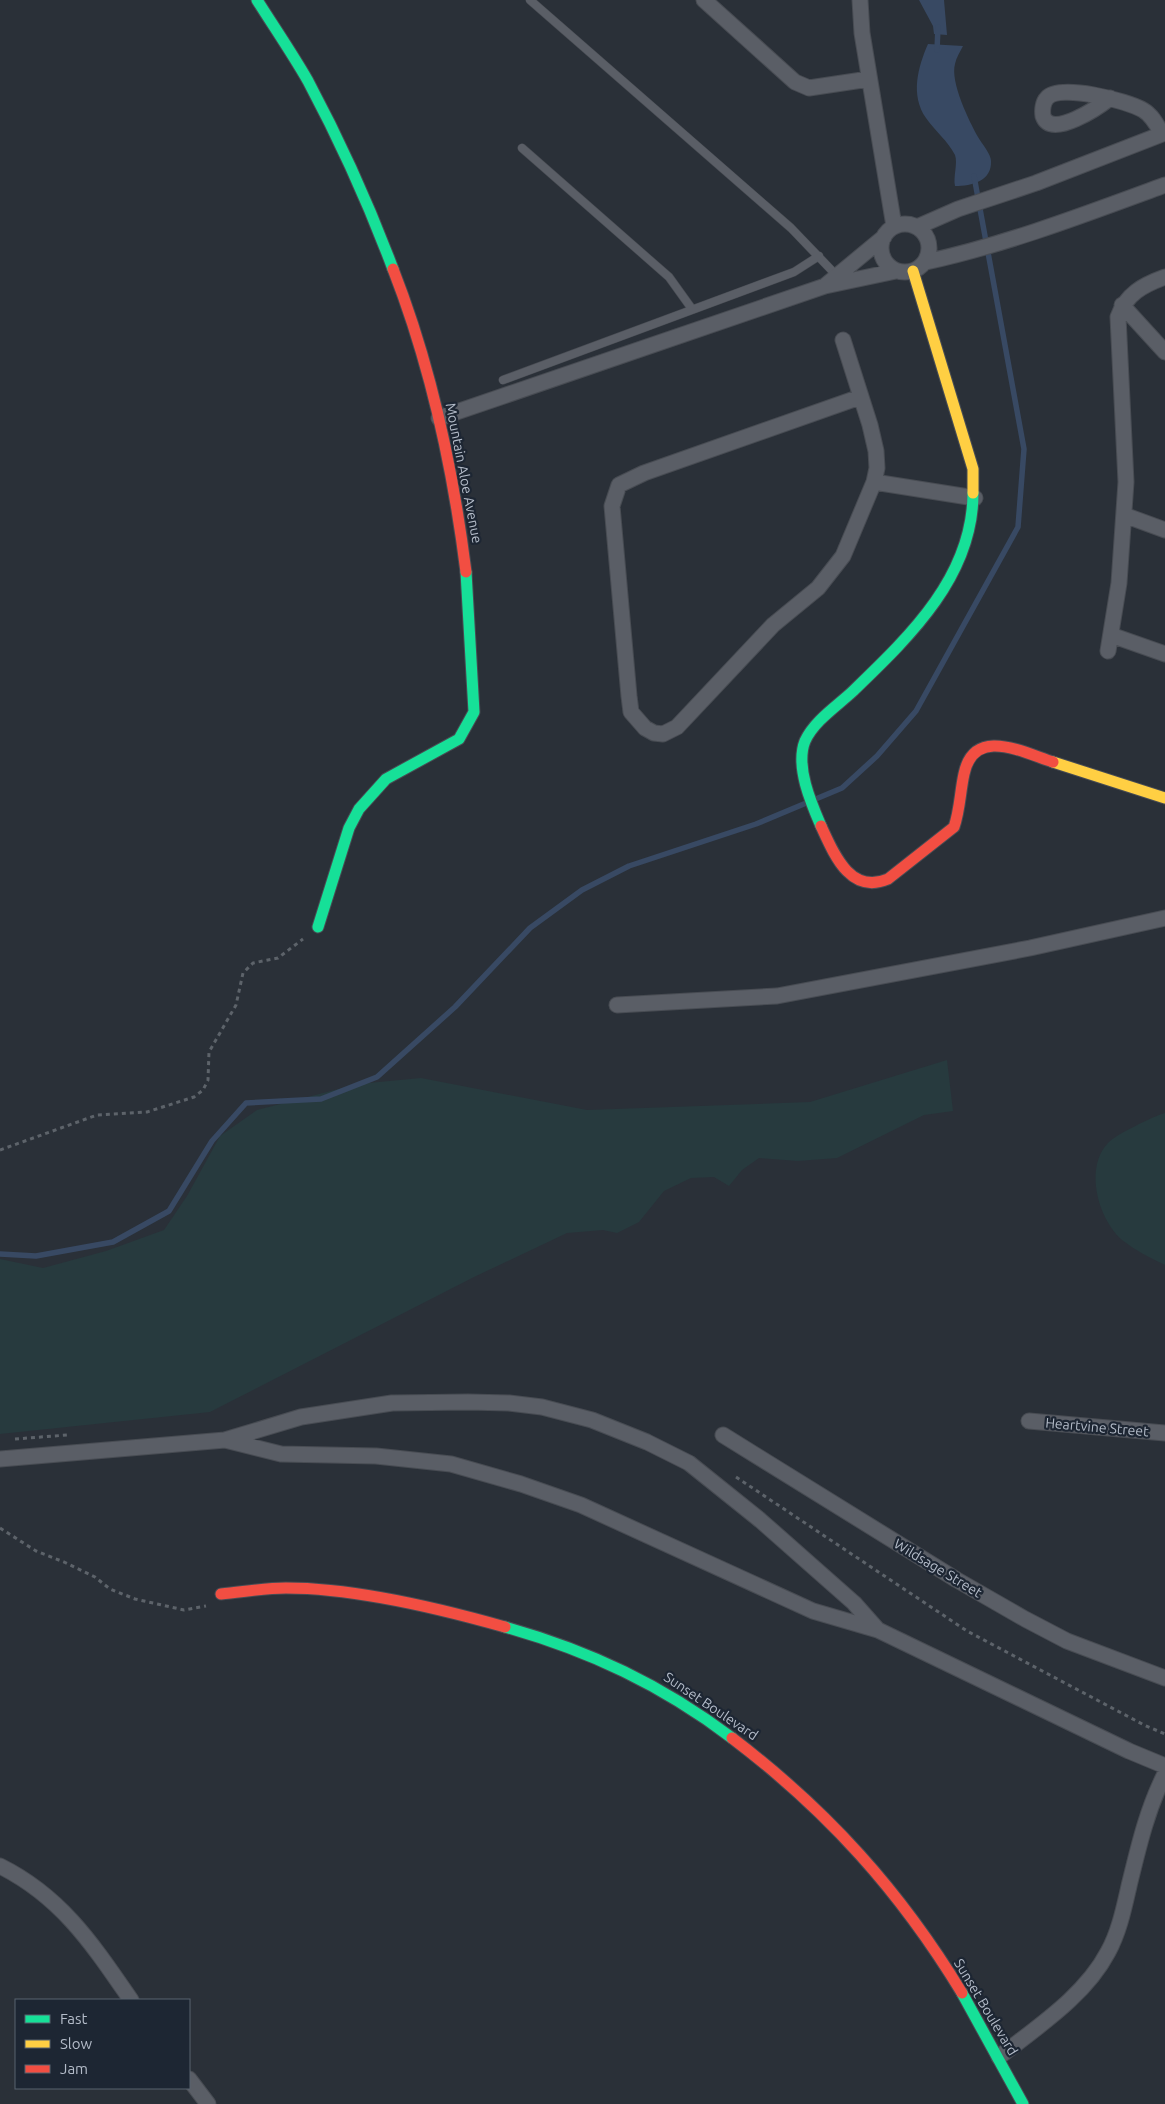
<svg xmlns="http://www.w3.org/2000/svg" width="1165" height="2104" font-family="Ubuntu,sans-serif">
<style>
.green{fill:#273a3e}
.water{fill:#384963}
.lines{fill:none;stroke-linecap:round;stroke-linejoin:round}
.stream{stroke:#384963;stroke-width:5.5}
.lane-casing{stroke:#484c53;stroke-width:9}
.street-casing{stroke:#484c53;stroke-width:17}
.fast-casing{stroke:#484c53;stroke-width:13}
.slow-casing{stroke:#484c53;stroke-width:13}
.jam-casing{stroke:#484c53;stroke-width:13}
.path{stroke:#5d636a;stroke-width:3;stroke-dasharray:4 4;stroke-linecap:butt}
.lane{stroke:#5a5e66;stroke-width:8}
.street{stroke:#5a5e66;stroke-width:15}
.fast{stroke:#16e098;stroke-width:11}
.slow{stroke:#ffcf43;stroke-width:11}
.jam{stroke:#f24e42;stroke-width:11}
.labels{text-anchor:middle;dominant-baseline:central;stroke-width:4.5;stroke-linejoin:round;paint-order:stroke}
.street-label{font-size:14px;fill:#b4bcc9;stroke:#1d2633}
</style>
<rect width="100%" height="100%" fill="#2a3038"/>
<path class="green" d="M947 1060 953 1111 924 1115 837 1158 798 1161 759 1158 742 1170 729 1186 714 1177 691 1178 664 1191 639 1222 617 1233 603 1230 567 1233 474 1277 210 1412 0 1434V1259L43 1268 106 1251 164 1230 187 1196 220 1136 257 1110 358 1084 421 1078 587 1110 810 1102Z
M1165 1113V1265C1150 1258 1135 1250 1122 1240 1098 1219 1084 1168 1108 1143 1115 1135 1154 1116 1165 1113Z"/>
<path class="water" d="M919 0H944L947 35 934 34 933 26Z
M928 44 963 46C960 52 956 58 955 64 950 82 969 121 978 137 982 144 991 154 991 161 992 181 972 186 955 186 953 177 958 163 955 155 948 141 935 131 926 118 910 95 918 67 928 44Z"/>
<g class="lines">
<path class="stream" d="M937 50 938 27
M0 1254 36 1256 113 1242 169 1211 212 1141 246 1103 321 1099 377 1077 455 1007 530 928 582 890 629 866 756 824 842 788 877 756 916 711 1018 527 1024 449 974 176"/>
<defs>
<path id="lane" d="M530 0 791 228 839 278
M522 148 669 277 692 309
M503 380 794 272 819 256"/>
<path id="street" d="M704 0 795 82 809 88 869 79
M860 0 862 33 894 226
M1110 98C1100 106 1051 140 1043 116 1042 110 1043 102 1047 98 1059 83 1128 101 1143 110 1152 115 1157 125 1162 134
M881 248a24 24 0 1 1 48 0a24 24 0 1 1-48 0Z
M917 227 958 209 1036 183 1165 133
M926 262C1008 244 1086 214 1165 185
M826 285 884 237
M1122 305 1165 352
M843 340 870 425 876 451 877 468 874 482 843 556 818 588 773 625 677 727 663 734 654 733 645 728 631 712 629 696 612 506 619 485 644 473 860 397
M439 418 825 286 896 271
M874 482 975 498
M1124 515 1165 530
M1111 635 1165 654
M1108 651 1119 583 1126 482 1118 317C1126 294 1143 285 1165 277
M617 1005 777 996 1030 948 1165 918
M1029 1421 1165 1433
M723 1435 957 1580 1025 1619 1067 1641 1165 1678
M225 1440 281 1454 376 1456 451 1464 521 1484 581 1505 813 1611 878 1630 1129 1751 1165 1766
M0 1459 225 1440 301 1417 392 1403 468 1402 509 1403 542 1407 592 1420 647 1442 689 1463 760 1520 854 1603 877 1629
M0 1866C62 1897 93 1945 131 2000
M999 2057C1037 2027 1085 1996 1108 1952 1119 1932 1124 1908 1129 1886 1138 1849 1147 1809 1165 1774
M189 2079 208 2104"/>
<path id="fast" d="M257 0C274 27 292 53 308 81 340 141 369 205 393 269
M821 826C811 803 795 766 805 741 814 721 837 706 852 692 909 637 973 577 973 493
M318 927 349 828 359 809 386 779 459 739 474 712 466 572
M505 1627C590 1651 662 1685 732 1738
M962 1993 1023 2104"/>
<path id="slow" d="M913 271 973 469V493
M1053 762 1165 798"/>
<path id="jam" d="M393 269C431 366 453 469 466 572
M821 826C834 854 850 895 888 879L954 827C960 810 960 792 964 774 974 726 1022 752 1053 762
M221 1594C243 1592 264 1588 286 1588 355 1588 438 1608 505 1627
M732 1738C828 1811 900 1891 962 1993"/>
</defs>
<use href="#lane" class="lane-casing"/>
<use href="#street" class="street-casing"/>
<use href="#fast" class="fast-casing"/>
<use href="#slow" class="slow-casing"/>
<use href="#jam" class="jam-casing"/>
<path class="path" d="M0 1150 97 1115 147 1112 194 1097 203 1090 208 1080 209 1052 236 1005 243 973 253 963 278 958 303 939
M15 1439 67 1435
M736 1477 967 1631 1144 1725 1165 1734
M0 1528 36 1551 64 1562 95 1577 110 1589 135 1599 184 1610 206 1606"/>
<use href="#lane" class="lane"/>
<use href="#street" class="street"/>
<use href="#fast" class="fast"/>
<use href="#slow" class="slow"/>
<use href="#jam" class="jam"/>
</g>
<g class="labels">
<g class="street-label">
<text transform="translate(464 473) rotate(79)">Mountain Aloe Avenue</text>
<text transform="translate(1097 1427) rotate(5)">Heartvine Street</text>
<text transform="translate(938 1568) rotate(31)">Wildsage Street</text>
<text transform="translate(711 1706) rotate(34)">Sunset Boulevard</text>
<text transform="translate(986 2007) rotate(59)">Sunset Boulevard</text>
</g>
</g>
<rect x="15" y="1999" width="175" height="90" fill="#1d2633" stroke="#59626f"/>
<rect x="25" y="2015" width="25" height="8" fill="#16e098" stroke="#59626f"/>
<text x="60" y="2024" font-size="15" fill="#b4bcc9">Fast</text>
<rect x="25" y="2040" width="25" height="8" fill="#ffcf43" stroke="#59626f"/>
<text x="60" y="2049" font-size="15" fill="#b4bcc9">Slow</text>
<rect x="25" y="2065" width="25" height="8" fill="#f24e42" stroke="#59626f"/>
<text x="60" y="2074" font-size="15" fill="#b4bcc9">Jam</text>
</svg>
